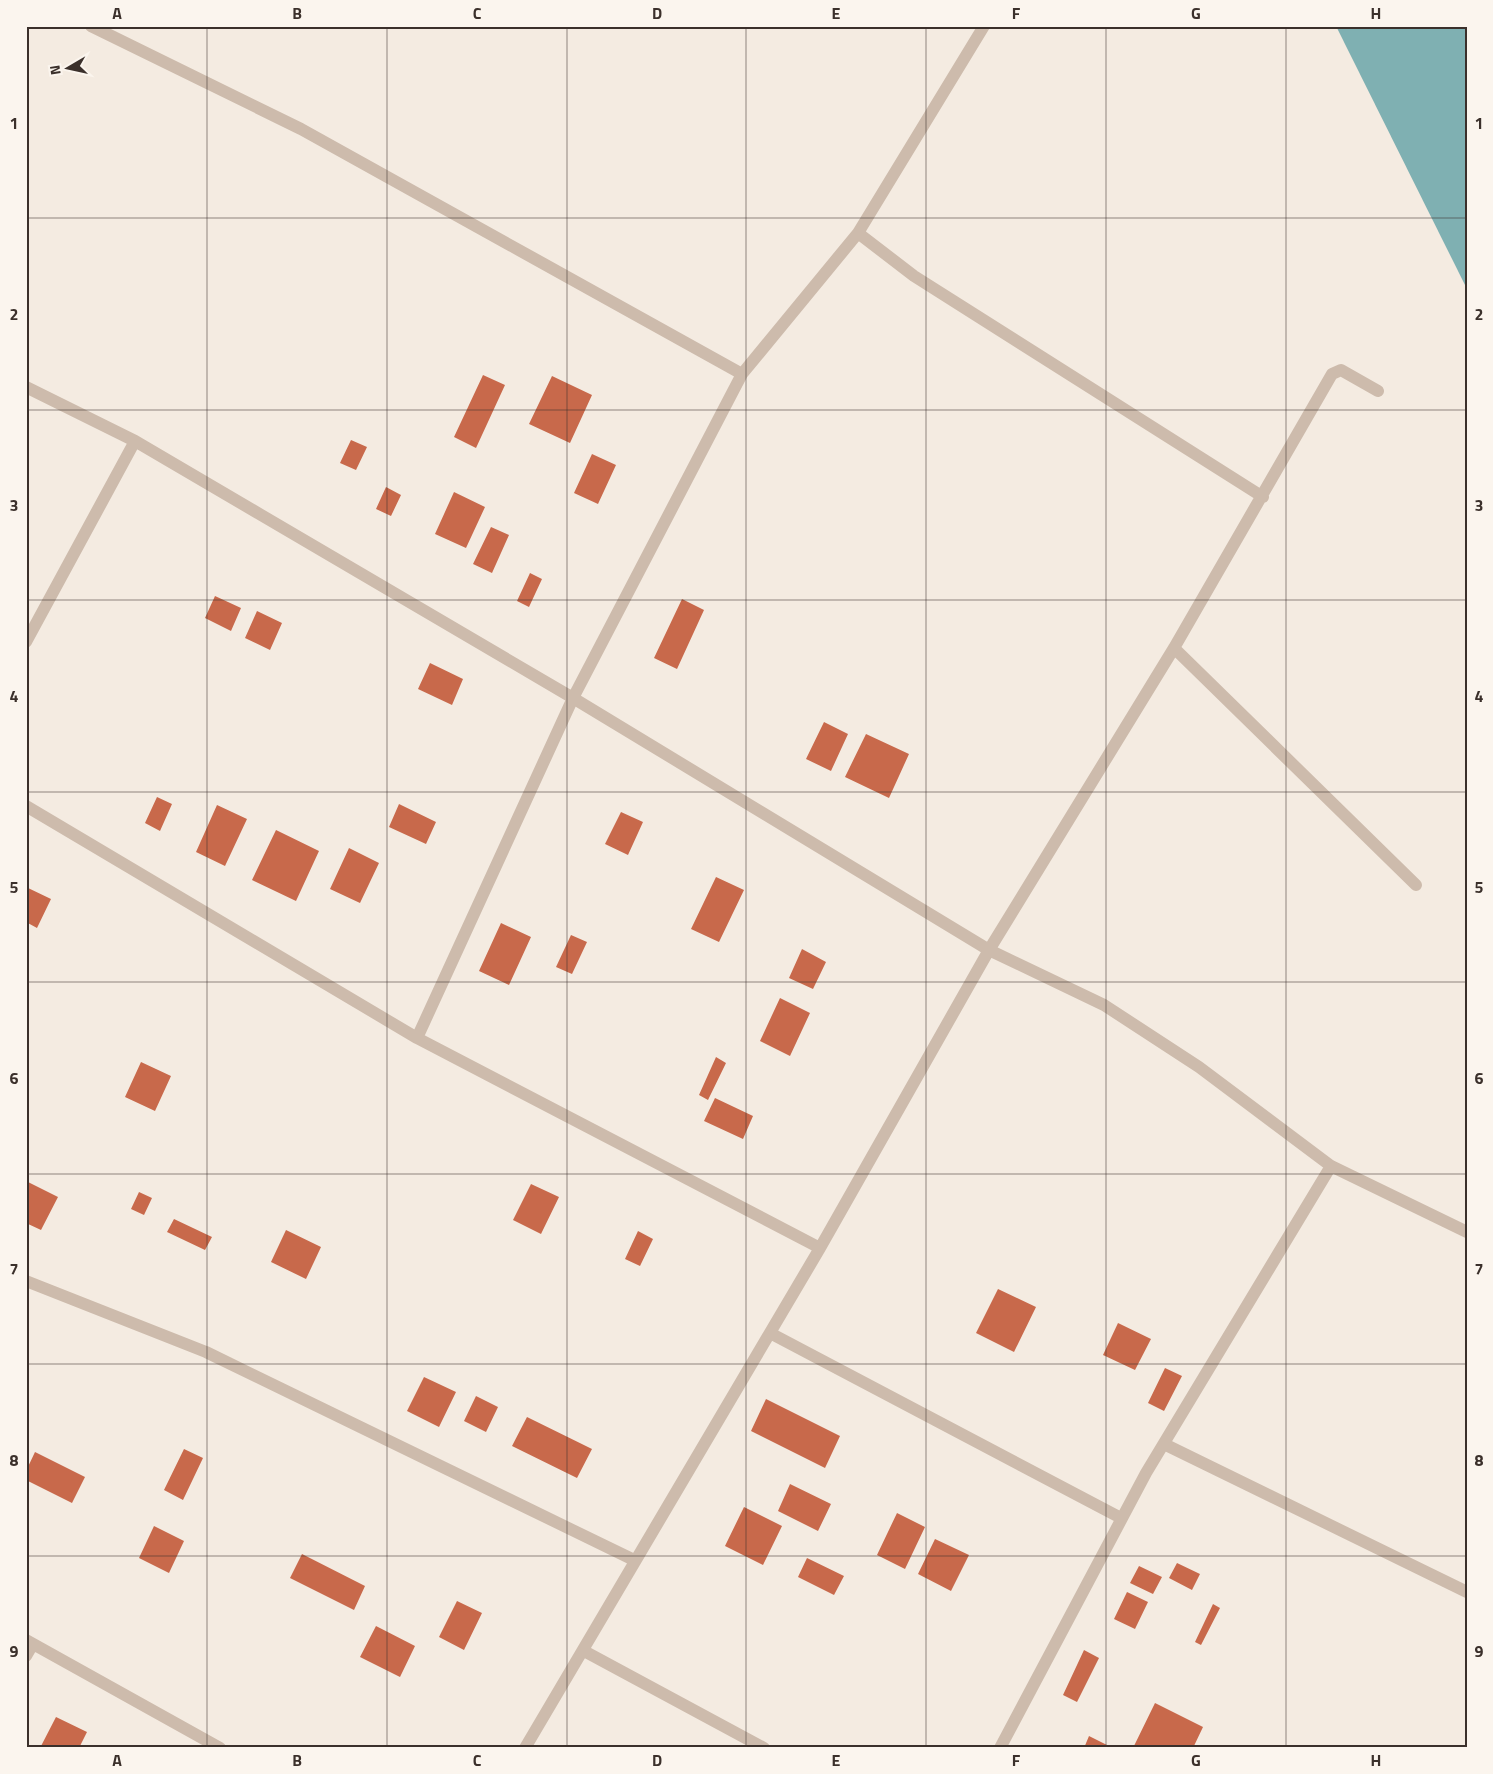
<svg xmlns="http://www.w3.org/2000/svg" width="1493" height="1774" font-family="'Titillium Web',sans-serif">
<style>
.water{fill:#7fb0b2}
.building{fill:#c8694b}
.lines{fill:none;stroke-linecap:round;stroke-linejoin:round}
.minor{stroke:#cdbbac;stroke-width:12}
.grid{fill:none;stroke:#3b302b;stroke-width:1;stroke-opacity:0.55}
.neatline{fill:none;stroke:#3b302b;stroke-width:2}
.grid-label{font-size:16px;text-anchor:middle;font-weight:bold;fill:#3b302b}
</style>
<rect width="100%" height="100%" fill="#f4ebe1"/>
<path class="water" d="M1336 26H1467V288L1466 287Z"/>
<path class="building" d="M483 375 505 385 476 448 454 437Z
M552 376 592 395 570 443 529 424Z
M351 440 367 447 356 470 340 463Z
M592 454 616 465 598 504 574 493Z
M386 487 401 495 391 516 376 509Z
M454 492 485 507 466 548 435 534Z
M491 527 509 535 492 573 473 564Z
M530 573 542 579 529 607 517 601Z
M215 596 241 608 231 631 205 618Z
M682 599 704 610 677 669 654 658Z
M257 611 282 623 270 650 245 638Z
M430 663 463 679 452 705 418 689Z
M824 722 848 734 831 771 806 759Z
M866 734 909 754 889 798 845 777Z
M157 797 172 804 160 831 145 823Z
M399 804 436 822 426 844 389 827Z
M217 805 247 819 225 866 196 852Z
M621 812 643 822 628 855 605 844Z
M276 830 319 851 296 901 252 880Z
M349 848 379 863 360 903 330 889Z
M716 877 744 890 719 942 691 929Z
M26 887 51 899 37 928 26 922Z
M501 923 531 937 509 985 479 971Z
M571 935 587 942 572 974 556 967Z
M802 949 826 962 813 989 789 978Z
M780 998 810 1013 790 1056 760 1041Z
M716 1057 726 1063 708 1100 699 1095Z
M141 1062 171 1076 155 1111 125 1097Z
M715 1098 753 1116 743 1139 704 1121Z
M26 1181 58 1197 41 1230 26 1223Z
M531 1184 559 1197 541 1234 513 1220Z
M139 1192 152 1198 144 1215 131 1209Z
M174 1219 212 1237 205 1250 167 1232Z
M286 1230 321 1247 306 1279 271 1262Z
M638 1231 653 1239 640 1266 625 1259Z
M998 1289 1036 1307 1014 1352 976 1333Z
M1118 1323 1151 1339 1135 1370 1103 1355Z
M1165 1368 1182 1376 1164 1411 1148 1403Z
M424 1377 456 1392 439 1427 407 1411Z
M476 1396 498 1407 486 1432 464 1421Z
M766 1399 840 1436 825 1468 751 1431Z
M527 1417 592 1449 577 1478 512 1446Z
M184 1449 203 1458 183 1500 164 1490Z
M35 1452 85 1477 72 1503 26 1480V1471Z
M790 1484 831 1504 818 1531 778 1511Z
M744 1507 782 1526 763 1565 725 1546Z
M897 1513 925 1527 905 1569 877 1555Z
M154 1526 184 1541 169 1573 139 1558Z
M935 1539 969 1555 951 1591 918 1574Z
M302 1554 365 1586 354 1610 290 1578Z
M807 1558 844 1576 834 1595 798 1577Z
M1177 1563 1200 1574 1192 1590 1169 1578Z
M1139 1566 1162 1577 1153 1594 1130 1583Z
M1127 1592 1148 1602 1135 1629 1114 1619Z
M457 1601 482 1613 464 1650 439 1637Z
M1213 1604 1220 1608 1201 1645 1195 1642Z
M376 1626 415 1646 400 1677 360 1657Z
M1084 1650 1099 1658 1077 1702 1063 1695Z
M1155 1703 1203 1727 1193 1748H1133Z
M56 1717 87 1732 79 1748H40Z
M1089 1736 1113 1748H1084Z"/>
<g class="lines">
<path class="minor" d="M91 26 301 129 742 374
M858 233 914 276 1263 497
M26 387 135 441 573 698 989 950 1104 1005 1199 1067 1331 1166 1467 1232
M26 642 135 441
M1174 648 1416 885
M26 806 417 1038 820 1248
M417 1038 573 698 742 374 858 233 984 26
M26 1281 206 1352 634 1560
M770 1333 1121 1518
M1164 1444 1467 1592
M26 1640 220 1748
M584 1651 764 1748
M26 1656 33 1644
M525 1748 820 1248 989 950 1174 648 1332 374 1341 370 1378 391
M1000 1748 1146 1473 1331 1166"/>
</g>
<path class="grid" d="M207 26V1748M387 26V1748M567 26V1748M746 26V1748M926 26V1748M1106 26V1748M1286 26V1748M26 218H1467M26 410H1467M26 600H1467M26 792H1467M26 982H1467M26 1174H1467M26 1364H1467M26 1556H1467"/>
<rect width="1493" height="1774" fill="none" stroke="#fbf5ee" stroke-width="55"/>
<g transform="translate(68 68) rotate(261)" stroke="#fbf5ee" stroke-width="4" paint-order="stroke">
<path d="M0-4L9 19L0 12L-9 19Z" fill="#3b302b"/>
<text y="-8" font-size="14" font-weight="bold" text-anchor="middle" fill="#3b302b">N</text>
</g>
<rect x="28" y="28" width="1438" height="1718" class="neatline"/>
<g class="grid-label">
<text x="117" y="19">A</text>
<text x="297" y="19">B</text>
<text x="477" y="19">C</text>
<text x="657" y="19">D</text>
<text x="836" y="19">E</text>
<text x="1016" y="19">F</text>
<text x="1196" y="19">G</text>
<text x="1376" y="19">H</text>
<text x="14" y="129">1</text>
<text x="1479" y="129">1</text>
<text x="14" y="320">2</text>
<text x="1479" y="320">2</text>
<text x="14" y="511">3</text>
<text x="1479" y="511">3</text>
<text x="14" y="702">4</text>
<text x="1479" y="702">4</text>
<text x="14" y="893">5</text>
<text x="1479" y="893">5</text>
<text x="14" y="1084">6</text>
<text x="1479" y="1084">6</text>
<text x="14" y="1275">7</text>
<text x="1479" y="1275">7</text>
<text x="14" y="1466">8</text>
<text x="1479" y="1466">8</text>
<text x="14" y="1657">9</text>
<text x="1479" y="1657">9</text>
<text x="117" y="1766">A</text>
<text x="297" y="1766">B</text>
<text x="477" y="1766">C</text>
<text x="657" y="1766">D</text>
<text x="836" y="1766">E</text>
<text x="1016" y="1766">F</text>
<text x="1196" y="1766">G</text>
<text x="1376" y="1766">H</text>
</g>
</svg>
